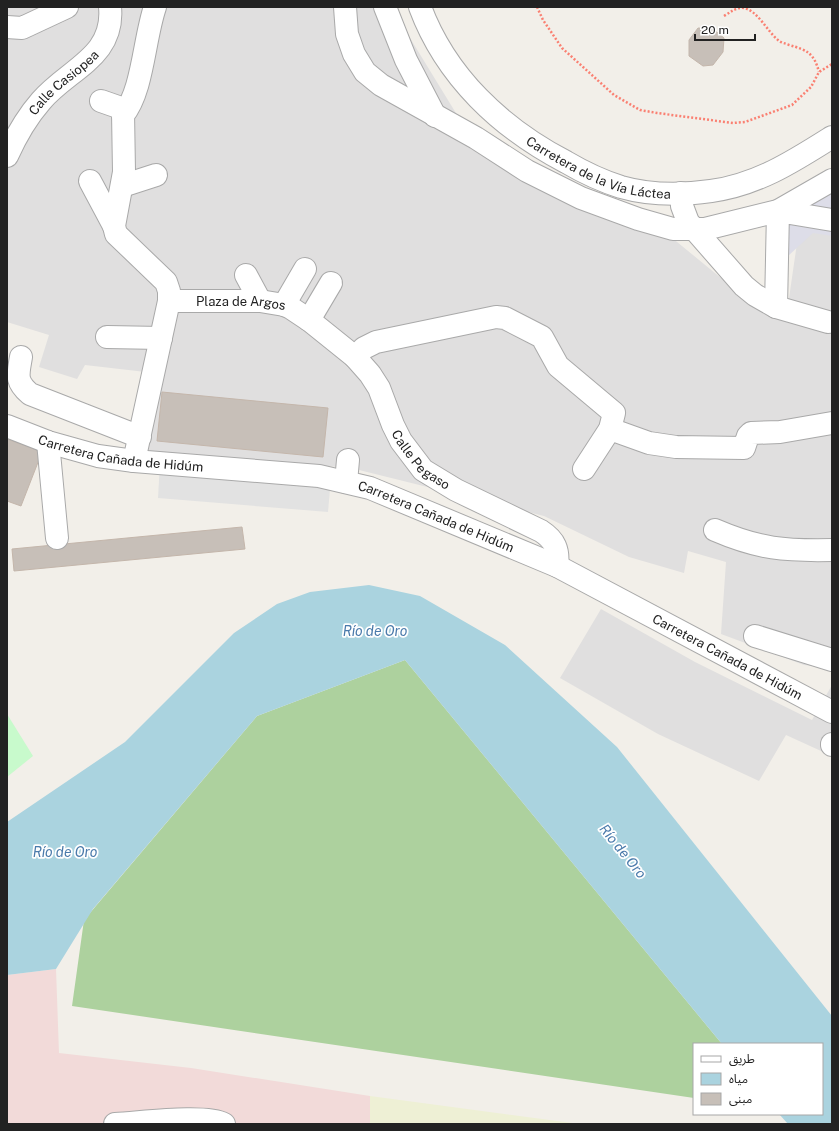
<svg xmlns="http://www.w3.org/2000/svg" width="839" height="1131" font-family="'Public Sans','Noto Sans Arabic',sans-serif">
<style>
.residential{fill:#e0dfdf}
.commercial{fill:#f2dad9}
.farmland{fill:#eef0d5}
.forest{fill:#add19e}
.park{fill:#c8facc}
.parking{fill:#e2e2e2}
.plaza{fill:#dddde8}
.water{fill:#aad3df}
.building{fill:#c7bfb8;stroke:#c4b6ab}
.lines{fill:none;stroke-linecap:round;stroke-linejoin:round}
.minor-casing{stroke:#a9a9a9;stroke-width:24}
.path{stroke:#fa8072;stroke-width:2.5;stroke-dasharray:2 2;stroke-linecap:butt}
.minor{stroke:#fff;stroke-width:22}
.labels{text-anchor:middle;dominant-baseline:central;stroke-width:3.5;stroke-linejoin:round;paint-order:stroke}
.street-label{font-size:13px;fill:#222;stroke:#fff}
.water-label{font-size:14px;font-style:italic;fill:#4a7aab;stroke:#fff}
</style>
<rect width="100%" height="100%" fill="#f2efe9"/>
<path class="residential" d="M7 7H391L462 123 509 154 649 219 743 296 788 305 804 195 832 174V668L804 665 721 634 726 562 688 551 684 573 629 557 544 516 351 468 144 451 163 374 85 365 77 379 39 367 49 335 7 322Z
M601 609 695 662 812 720 832 685V756L786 735 759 781 658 734 560 678Z"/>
<path class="commercial" d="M56 969 59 1053 191 1068 370 1096V1124H7V975Z"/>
<path class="farmland" d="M370 1096 580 1124H370Z"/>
<path class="forest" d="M405 660 722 1044H694V1098L72 1006 84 920 257 716Z"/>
<path class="park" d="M7 714 33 756 7 777Z"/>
<path class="parking" d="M160 463 331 478 328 512 158 498Z"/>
<path class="plaza" d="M832 174V236L813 233 776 267 778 211Z"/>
<path class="water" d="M369 585 420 596 505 645 617 747 832 1016V1124H788L779 1114H822V1044H722L405 660 257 716 93 909 56 969 7 975V822L125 742 234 633 277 604 310 592Z"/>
<path class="building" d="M698 28 713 29 724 38 723 52 713 65 703 66 689 56V40Z
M162 392 328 408 323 457 157 441Z
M7 439 42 452 21 506 7 501Z
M242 527 245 549 14 571 12 549Z"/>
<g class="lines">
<defs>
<g id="minor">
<path d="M345 7 347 34 354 54 365 72 381 85 476 138 527 171 581 198 638 219 673 229H705L778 211 832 180"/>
<path d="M385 7 406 60 435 116"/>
<path id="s1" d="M420 7C446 77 501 128 566 162 583 172 602 181 621 187 649 195 683 195 711 191 757 185 794 161 832 137"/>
<path d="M7 27 22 28 67 7"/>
<path d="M101 101 121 108 123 112 124 172 114 226 116 234 166 282 169 291V301L134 461"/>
<path d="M123 115C143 91 144 39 155 7"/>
<path id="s2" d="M7 156C16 136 27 117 41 101 68 69 115 57 110 7"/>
<path d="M90 181 114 226"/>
<path d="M122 186 156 175"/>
<path d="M681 193 682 206 688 222 744 286 755 295 776 307 828 322"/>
<path d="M246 275 260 301"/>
<path id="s3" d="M169 301H260L284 305 291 308 309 320 355 357 370 374 379 388 393 425 401 441 423 470 456 490 541 531C555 540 559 550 557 566"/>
<path d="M284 305 305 269"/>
<path d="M776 307 778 211 832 220"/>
<path d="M309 320 331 283"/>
<path d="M107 337 161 338"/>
<path d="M21 357C18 375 15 381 30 394L140 437"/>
<path d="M355 357 364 348 376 342 496 317 505 318 542 337 558 366 614 413 610 429 584 469"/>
<path id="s4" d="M7 426 48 442 98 456 134 461 319 476 370 488 557 566 832 712"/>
<path d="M610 429 649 443 676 447 744 448 748 436 751 433 780 432 832 423"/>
<path d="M48 442 57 538"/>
<path d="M346 482 348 460"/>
<path d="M715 530C759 549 785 551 832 550"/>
<path d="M755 636 832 660"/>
<path d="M832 744V745"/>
<path d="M115 1124C140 1123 205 1114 224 1124"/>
</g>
</defs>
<use href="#minor" class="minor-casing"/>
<path class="path" d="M537 7 543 20 562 48 614 95 640 110 657 113 733 123 745 122 792 105 811 87 819 72 832 64
M724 16C731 12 736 7 744 8 758 11 767 31 778 40 781 43 785 43 789 45 807 50 814 53 819 72"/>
<use href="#minor" class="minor"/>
</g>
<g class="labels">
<g class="street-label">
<text stroke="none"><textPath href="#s2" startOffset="94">Calle Casiopea</textPath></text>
<text stroke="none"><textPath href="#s1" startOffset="251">Carretera de la Vía Láctea</textPath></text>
<text stroke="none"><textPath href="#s3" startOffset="72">Plaza de Argos</textPath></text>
<text stroke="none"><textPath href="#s4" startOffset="118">Carretera Cañada de Hidúm</textPath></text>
<text stroke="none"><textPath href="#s3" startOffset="328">Calle Pegaso</textPath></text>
<text stroke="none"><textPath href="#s4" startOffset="442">Carretera Cañada de Hidúm</textPath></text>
<text stroke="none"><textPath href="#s4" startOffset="766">Carretera Cañada de Hidúm</textPath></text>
</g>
<g class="water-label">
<text x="375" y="631">Río de Oro</text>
<text transform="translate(623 851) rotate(51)">Río de Oro</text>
<text x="65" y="852">Río de Oro</text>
</g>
</g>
<rect width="839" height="1131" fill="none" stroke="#222222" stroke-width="16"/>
<rect x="693" y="1043" width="130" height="72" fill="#ffffff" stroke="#a7a7a7"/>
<rect x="701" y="1056" width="20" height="6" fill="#ffffff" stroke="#a7a7a7"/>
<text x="729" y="1063" font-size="12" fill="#222222">طريق</text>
<rect x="701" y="1073" width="20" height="12" fill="#aad3df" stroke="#a7a7a7"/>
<text x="729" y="1083" font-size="12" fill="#222222">مياه</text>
<rect x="701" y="1093" width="20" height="12" fill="#c7bfb8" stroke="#a7a7a7"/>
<text x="729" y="1103" font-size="12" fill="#222222">مبنى</text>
<path d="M695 34v6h60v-6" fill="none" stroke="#222222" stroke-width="2"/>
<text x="701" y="34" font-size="12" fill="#222222" stroke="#ffffff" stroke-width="3" paint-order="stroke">20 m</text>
</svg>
